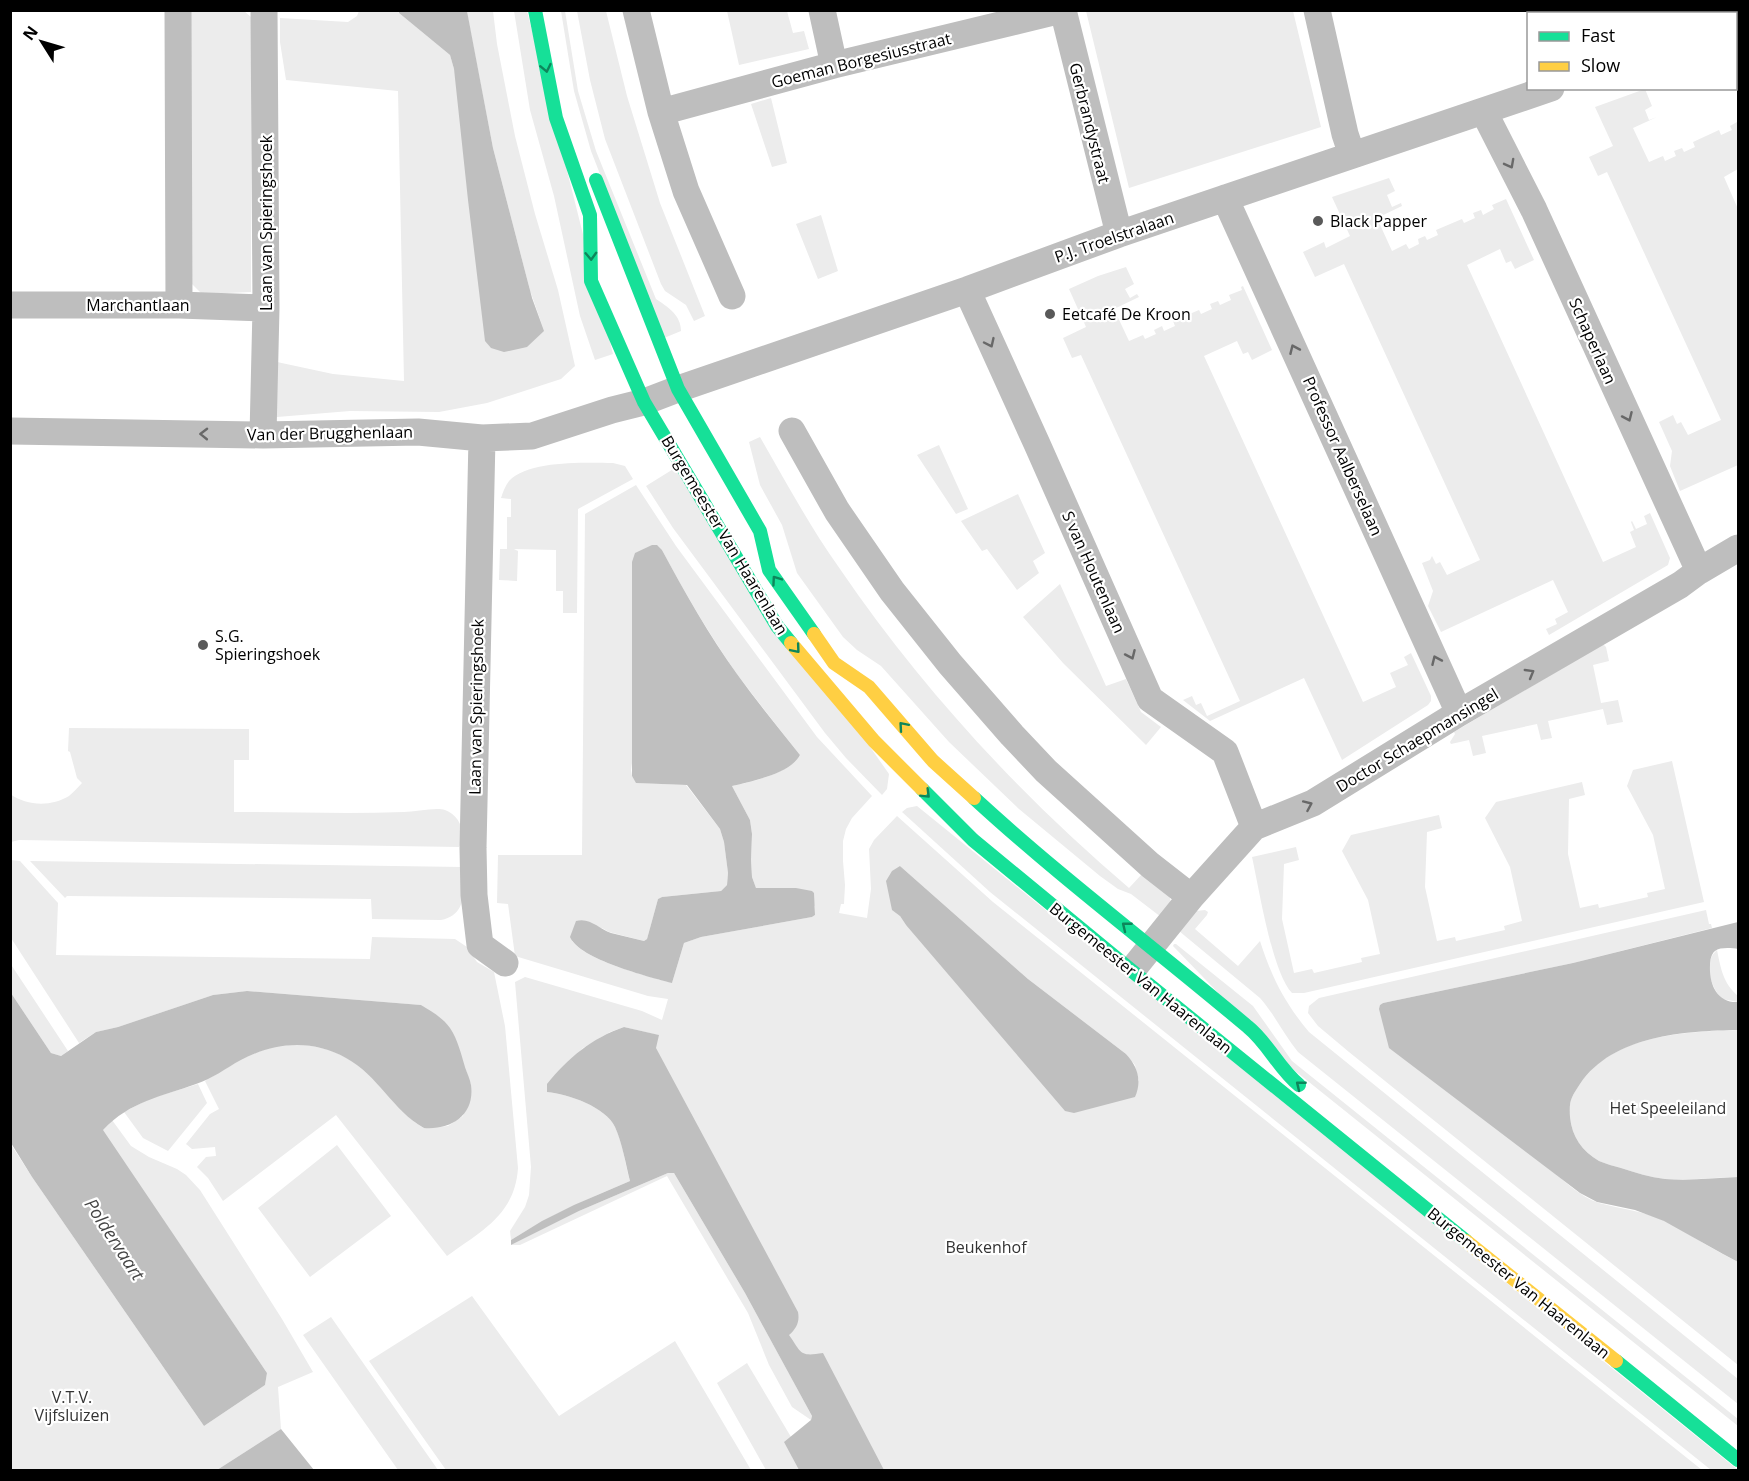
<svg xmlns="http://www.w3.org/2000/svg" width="1749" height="1481" font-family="'Open Sans',sans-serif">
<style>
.green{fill:#ececec;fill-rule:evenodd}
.water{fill:#bfbfbf}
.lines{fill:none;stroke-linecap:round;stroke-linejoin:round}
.street{stroke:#bebebe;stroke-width:27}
.fast{stroke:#16e098;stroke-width:14}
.slow{stroke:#ffcf43;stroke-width:14}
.oneway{stroke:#0d865b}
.oneway2{stroke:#686868}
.poi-dot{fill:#595959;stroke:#fff;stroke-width:2}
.labels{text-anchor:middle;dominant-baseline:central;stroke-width:4.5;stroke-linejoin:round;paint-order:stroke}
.street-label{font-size:16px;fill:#000;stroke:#fff}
.poi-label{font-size:16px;fill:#000;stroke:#fff;text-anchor:start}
.park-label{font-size:16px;fill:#333;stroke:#fff}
.water-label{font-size:18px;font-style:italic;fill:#444;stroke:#fff}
</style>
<rect width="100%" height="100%" fill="#fff"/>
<path class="green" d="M191 11H244L251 17V292L202 294 191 283Z
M359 11H399V13L450 55 454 69 544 331 532 298 493 148 469 23 467 11H493L497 44 515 136 535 214 558 290 575 366 561 379 487 403 439 412 350 411 277 417V362L333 374 404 381 398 91 286 80 280 42V18L348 22 357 16Z
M514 11H527L613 354 595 360 580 316 554 196 530 110Z
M561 11H565L578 91 596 151 656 299C668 307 681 315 681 331L664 338 591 151 574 91Z
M577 11H606L627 96 660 203 705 316 694 321 686 305 665 291 661 284 605 139 590 80Z
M727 11H787L793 33 804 31 809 49 739 65Z
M1086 11H1293L1321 127 1129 188Z
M1645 89 1652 106 1645 110 1649 120 1657 117 1633 128 1649 162 1663 156 1665 161 1676 156 1674 151 1682 148 1684 152 1695 147 1693 142 1719 130 1721 135 1732 130 1730 126 1737 122 1738 124V169L1724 177 1738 209V465L1680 491 1670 466 1672 451 1659 422 1673 415 1677 424 1681 422 1688 435 1721 420 1607 172 1598 176 1589 157 1613 146 1595 107Z
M771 98 787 163 772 167 751 104Z
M1389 178 1395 191 1387 195 1392 207 1401 203 1402 206 1377 218 1392 251 1406 244 1409 249 1419 244 1418 239 1425 236 1427 240 1438 235 1436 230 1462 219 1464 223 1475 218 1473 213 1481 210 1483 215 1494 209 1492 205 1506 199 1534 260 1515 269 1511 261 1506 263 1500 249 1467 265 1603 562 1636 547 1630 532 1634 530 1631 522 1632 521 1636 529 1647 524 1644 516 1650 513 1670 558 1668 565 1549 635 1546 629 1557 624 1555 619 1568 612 1553 580 1441 632 1428 606 1433 591 1422 563 1430 560 1432 556 1436 564 1440 562 1447 575 1480 560 1344 264 1315 277 1303 252 1324 242 1326 248 1350 236 1332 197Z
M821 215 838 271 818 279 796 224Z
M1126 267 1134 284 1125 289 1130 298 1137 294 1139 297 1114 309 1129 341 1143 335 1145 339 1156 334 1154 330 1162 326 1164 331 1175 326 1173 321 1199 310 1201 314 1212 309 1210 304 1218 301 1220 305 1231 300 1229 295 1242 290 1241 287 1243 286 1272 350 1252 360 1248 352 1243 354 1237 341 1204 356 1363 702 1396 687 1390 673 1408 665 1404 657 1411 653 1431 696V701L1428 705 1342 760 1304 678 1210 721 1183 700 1192 696 1196 705 1201 703 1207 716 1240 701 1081 355 1072 358 1063 338 1086 327 1069 289 1098 276Z
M760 437C786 482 810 527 840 569 922 689 1019 794 1129 888L1142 874 1169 895 1171 902 1161 917 1131 894 1118 889 1100 876 1019 809 949 742 881 666 857 650 843 637 797 573 782 525 760 485 749 442Z
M939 445 968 509 956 514 917 455Z
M613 463 625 466 633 479 578 509 577 613H563V591H556V550L514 549 518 551 517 581 499 580 500 549H507V517H511V499L501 498C503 492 505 486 509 481 529 460 585 463 613 463Z
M675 468 889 774 887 789 882 795 846 758 825 733 673 528 646 486Z
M636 485 676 546 817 737 872 796 852 818 846 829 843 841V861L845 885 844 904H841L839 913 867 918 871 889 869 849 874 840 897 816 993 902 1702 1470H852L649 1079 658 1035 624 1027 610 1032 583 1048 547 1092C568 1094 606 1107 615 1127 623 1143 625 1164 630 1181 587 1199 551 1215 511 1240L510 1231 525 1207 529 1195 531 1167 515 982 525 977 642 1011 662 1020 668 999 648 996 515 956 508 904 497 903 498 855H582L585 514ZM662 550C685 593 709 634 737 674 757 701 779 728 800 755 791 773 751 782 732 786L750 820 752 834 751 860 752 877 756 888 815 906V915L812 917 701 937 684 943 672 983C647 976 587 961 572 941L602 928 609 932 644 941 647 939 658 899 662 897 721 891 727 885 728 873 724 842 720 829 686 785 637 783 632 776 631 770ZM900 866 1028 979 1126 1054 1135 1065 1139 1081 906 925 900 916Z
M1018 494 1045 553 1033 561 1039 573 1017 590 987 549 982 551 961 521Z
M1060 584 1106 686 1126 679 1141 712 1161 727 1146 745 1063 663 1023 617Z
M1603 644 1606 647 1609 661 1593 665 1601 703 1618 700 1623 722 1607 725 1603 709 1548 721 1552 738 1541 740 1537 724 1482 736 1486 753 1473 756 1469 740 1451 744 1450 742 1455 734 1454 732Z
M69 728 249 729V760H234V812C291 812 347 814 404 812 415 812 436 807 445 810 460 815 467 834 459 847L19 840 11 842 10 794C27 806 51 807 69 796 74 792 78 787 82 783L77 778 70 752 68 751Z
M1672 761 1704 902 1304 993H1292C1272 972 1259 888 1252 857L1296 847 1299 860 1284 864 1282 919 1294 973 1312 969 1314 973 1362 962 1361 958 1380 954 1368 900 1342 851 1351 835 1439 815 1442 828 1427 832 1425 887 1437 941 1455 937 1456 941 1505 930 1504 926 1522 921 1510 867 1485 818 1496 802 1582 782 1585 795 1569 799 1568 854 1580 908 1598 904 1599 908 1648 897 1647 893 1665 889 1653 835 1627 786 1633 770Z
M917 806 1738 1470H1711L990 892 902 812 907 808Z
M10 860 20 861 58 903 56 955 370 959 372 937 455 939 467 947 477 962 494 972 505 1026 518 1168C515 1215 481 1231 447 1256L336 1115 223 1201 208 1178 197 1167 206 1157 216 1156 215 1147 192 1149 186 1144 210 1114 219 1109 205 1081C222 1071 239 1060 258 1052 294 1037 340 1046 369 1074 387 1092 401 1115 424 1128L448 1126 463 1116 471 1085 465 1067 421 1005 247 991 213 995 118 1027 96 1032 79 1043 11 938Z
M30 861 463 867C462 890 469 914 441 920L372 919 371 899 67 896 65 898Z
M1205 910 1208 912 1207 915 1195 929 1238 966 1260 941C1272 978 1284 1002 1309 1032L1738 1379V1404L1298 1052C1284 1035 1275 1015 1260 998L1179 931 1196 911Z
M1706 910 1709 924H1711L1712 928 1573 963 1383 1003 1380 1005 1549 1169C1564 1180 1580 1197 1599 1203 1621 1209 1644 1211 1665 1221 1690 1234 1713 1250 1738 1262V1365L1349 1052 1318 1026 1308 1013 1309 1006 1319 998Z
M1174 944H1176L1253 1006 1292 1061 1738 1419V1426L1289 1066 1173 946Z
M1717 950C1721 969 1723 983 1738 996V1002L1722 999C1711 987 1702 963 1717 950Z
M10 963 68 1051 61 1056 51 1053 11 993Z
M1738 1030V1177C1714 1177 1690 1181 1665 1179 1650 1177 1636 1173 1621 1168 1614 1166 1606 1164 1599 1161 1582 1151 1572 1137 1570 1117 1569 1100 1571 1098 1580 1084 1613 1034 1685 1032 1738 1030Z
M198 1084 207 1103 168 1151 143 1138 124 1112 149 1099Z
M112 1120 131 1146 149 1157 177 1169 186 1175 200 1190 282 1319 313 1372 278 1387 281 1429 217 1470H11L10 1143 32 1177 204 1426 265 1385 267 1373 102 1130Z
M337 1145 391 1216 310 1277 258 1208Z
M668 1173H674L745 1293 812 1416 811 1420 792 1407 769 1365 748 1313 667 1176 520 1245H511L579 1211Z
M472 1296 559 1416 675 1341 751 1470H446L369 1361Z
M331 1317 438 1470H398L303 1335Z
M747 1363 791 1437 785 1442 799 1470H766L717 1383Z"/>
<path class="water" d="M399 11H467L493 148 532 298 544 331 527 347 504 352 491 348 485 341 468 200 454 69 450 55 399 13Z
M652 545H657L662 550C685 593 709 635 737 674 757 702 779 728 800 755 790 774 752 781 732 786L750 820 752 834 751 860 752 877 756 888H796L812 891 814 893 815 915 812 917 701 937 684 943 672 983C649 977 579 959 570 937L576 921C590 917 599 929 611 933 622 936 633 938 644 941L647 939 658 899 662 897 721 891 727 885 728 873 724 842 720 829 687 785 636 783 632 776V562L635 553Z
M900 866 1028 979 1126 1054C1138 1067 1142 1081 1135 1097L1074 1113 1065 1111 906 925 900 916 892 910 886 881 892 871Z
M1738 922V949C1732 948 1720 947 1715 951 1711 954 1710 961 1710 965 1709 984 1717 1003 1738 1002V1030C1685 1031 1613 1035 1580 1084 1571 1098 1569 1100 1570 1117 1572 1137 1582 1151 1599 1161 1606 1164 1614 1166 1621 1168 1636 1173 1650 1177 1665 1179 1690 1181 1714 1178 1738 1177V1262L1723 1254 1664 1221 1635 1210 1597 1202 1580 1193 1389 1048 1379 1009 1380 1005 1383 1003 1573 963Z
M247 991 421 1005C431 1011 443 1018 450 1028 458 1040 461 1054 465 1067 467 1073 470 1079 471 1085 475 1115 452 1130 424 1128 393 1111 378 1075 346 1058 312 1039 275 1042 241 1060 226 1068 212 1079 196 1084 161 1097 130 1101 103 1130L267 1373 265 1385 204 1426 32 1177 11 1143V993L51 1053 61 1056 96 1032 118 1027 213 995Z
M624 1027 659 1035 656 1048 798 1312C800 1322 796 1329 789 1335 802 1353 799 1357 823 1353L884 1470H799L784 1442 811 1420 812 1416 745 1293 674 1173H668L579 1211 511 1245V1240L542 1221 574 1205 630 1181C626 1165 622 1142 615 1127 606 1107 568 1094 547 1092V1084C568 1058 592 1038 624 1027Z
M281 1429 314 1470H217Z"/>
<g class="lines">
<path class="street" d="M178 10 179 305
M636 10 661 112 686 191 732 296
M822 10 834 65
M1063 10 1119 234
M1317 10 1345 134 1352 155
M1736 25 1738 24
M661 112 834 65 1062 10
M1484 112 1534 210 1699 571
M1225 198 1459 713
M967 290 1037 444 1150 699 1225 752 1254 827
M10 305H179L266 308
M10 431 263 435 418 432 482 438 532 436 612 410 644 402 678 389 967 290 1119 234 1551 88
M792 431 837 511 892 591 950 664 1012 735 1046 771 1150 865 1191 897
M263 435 266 308 264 10
M482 438 473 848 474 895 480 945 505 963
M1137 964 1191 897 1254 827 1313 803 1459 713 1680 585 1699 571 1738 548"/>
<path class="fast" d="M535 10 556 118 590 215 591 281 644 402 777 626 791 643
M596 180 678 389 760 531 769 570 814 634
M922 789 973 840 1132 971 1466 1241
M974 798C1062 879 1157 950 1248 1027 1268 1043 1279 1069 1299 1085
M1616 1361 1738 1460"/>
<path class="slow" d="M814 634 834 663 869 687 933 761 974 798
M791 643 874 741 922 789
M1466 1241 1616 1361"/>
</g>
<defs><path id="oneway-chevron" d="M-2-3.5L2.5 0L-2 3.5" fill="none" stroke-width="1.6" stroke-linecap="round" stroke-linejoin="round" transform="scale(1.5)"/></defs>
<g class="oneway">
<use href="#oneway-chevron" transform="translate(546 68) rotate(78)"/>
<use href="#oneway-chevron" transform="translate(591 256) rotate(88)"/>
<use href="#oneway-chevron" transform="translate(776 580) rotate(-125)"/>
<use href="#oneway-chevron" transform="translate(796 649) rotate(50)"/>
<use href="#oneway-chevron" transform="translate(903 726) rotate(-131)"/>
<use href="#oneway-chevron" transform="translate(926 794) rotate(45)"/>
<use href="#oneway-chevron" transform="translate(1126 926) rotate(-141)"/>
<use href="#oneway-chevron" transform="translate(1300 1085) rotate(-141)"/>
</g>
<g class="oneway2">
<use href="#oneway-chevron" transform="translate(1510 164) rotate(62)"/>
<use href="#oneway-chevron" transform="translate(990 343) rotate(65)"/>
<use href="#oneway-chevron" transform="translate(1294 349) rotate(-114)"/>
<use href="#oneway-chevron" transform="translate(1628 417) rotate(66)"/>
<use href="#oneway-chevron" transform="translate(204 434) rotate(-179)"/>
<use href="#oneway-chevron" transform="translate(1131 655) rotate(66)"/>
<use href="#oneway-chevron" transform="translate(1436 660) rotate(-114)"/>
<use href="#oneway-chevron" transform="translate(1530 673) rotate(-30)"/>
<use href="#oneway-chevron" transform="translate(1308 805) rotate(-24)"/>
</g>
<g class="poi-dot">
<circle cx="1318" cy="221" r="6"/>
<circle cx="1050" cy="314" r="6"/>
<circle cx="203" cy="645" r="6"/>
</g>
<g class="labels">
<g class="street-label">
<text transform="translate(861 60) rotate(-14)">Goeman Borgesiusstraat</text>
<text transform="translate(1090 123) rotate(76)">Gerbrandystraat</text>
<text transform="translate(266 223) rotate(-90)">Laan van Spieringshoek</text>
<text transform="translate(1114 237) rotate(-19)">P.J. Troelstralaan</text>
<text x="138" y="305">Marchantlaan</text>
<text transform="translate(1593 341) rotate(66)">Schaperlaan</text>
<text transform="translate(330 433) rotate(-1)">Van der Brugghenlaan</text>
<text transform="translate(1343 456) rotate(66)">Professor Aalberselaan</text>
<text transform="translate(725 535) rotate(59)">Burgemeester Van Haarenlaan</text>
<text transform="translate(1094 572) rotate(66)">S van Houtenlaan</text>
<text transform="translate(476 707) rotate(-89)">Laan van Spieringshoek</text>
<text transform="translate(1417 740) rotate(-31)">Doctor Schaepmansingel</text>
<text transform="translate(1141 978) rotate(39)">Burgemeester Van Haarenlaan</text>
<text transform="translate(1519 1283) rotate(39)">Burgemeester Van Haarenlaan</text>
</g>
<g class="poi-label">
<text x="1330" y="221">Black Papper</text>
<text x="1062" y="314">Eetcafé De Kroon</text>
<text x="215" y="636">S.G.<tspan x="215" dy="18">Spieringshoek</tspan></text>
</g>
<g class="park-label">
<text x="1668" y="1108">Het Speeleiland</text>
<text x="986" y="1247">Beukenhof</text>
<text x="72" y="1397">V.T.V.<tspan x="72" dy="18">Vijfsluizen</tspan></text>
</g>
<g class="water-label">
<text transform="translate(115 1239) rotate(57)">Poldervaart</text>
</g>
</g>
<rect width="1749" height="1481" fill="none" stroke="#000000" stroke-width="24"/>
<rect x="1527" y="12" width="210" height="78" fill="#ffffff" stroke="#999999" stroke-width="1.5"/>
<rect x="1539" y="32" width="30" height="9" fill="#16e098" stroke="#999999" stroke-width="1.5"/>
<text x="1581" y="42" font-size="18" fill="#000000">Fast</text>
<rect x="1539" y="62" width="30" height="9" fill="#ffcf43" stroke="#999999" stroke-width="1.5"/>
<text x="1581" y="72" font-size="18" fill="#000000">Slow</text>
<g transform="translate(42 42) rotate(307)" stroke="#ffffff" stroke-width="4.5" paint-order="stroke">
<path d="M0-4.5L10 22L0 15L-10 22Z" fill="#000000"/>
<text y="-9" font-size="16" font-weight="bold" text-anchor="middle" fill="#000000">N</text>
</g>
</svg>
